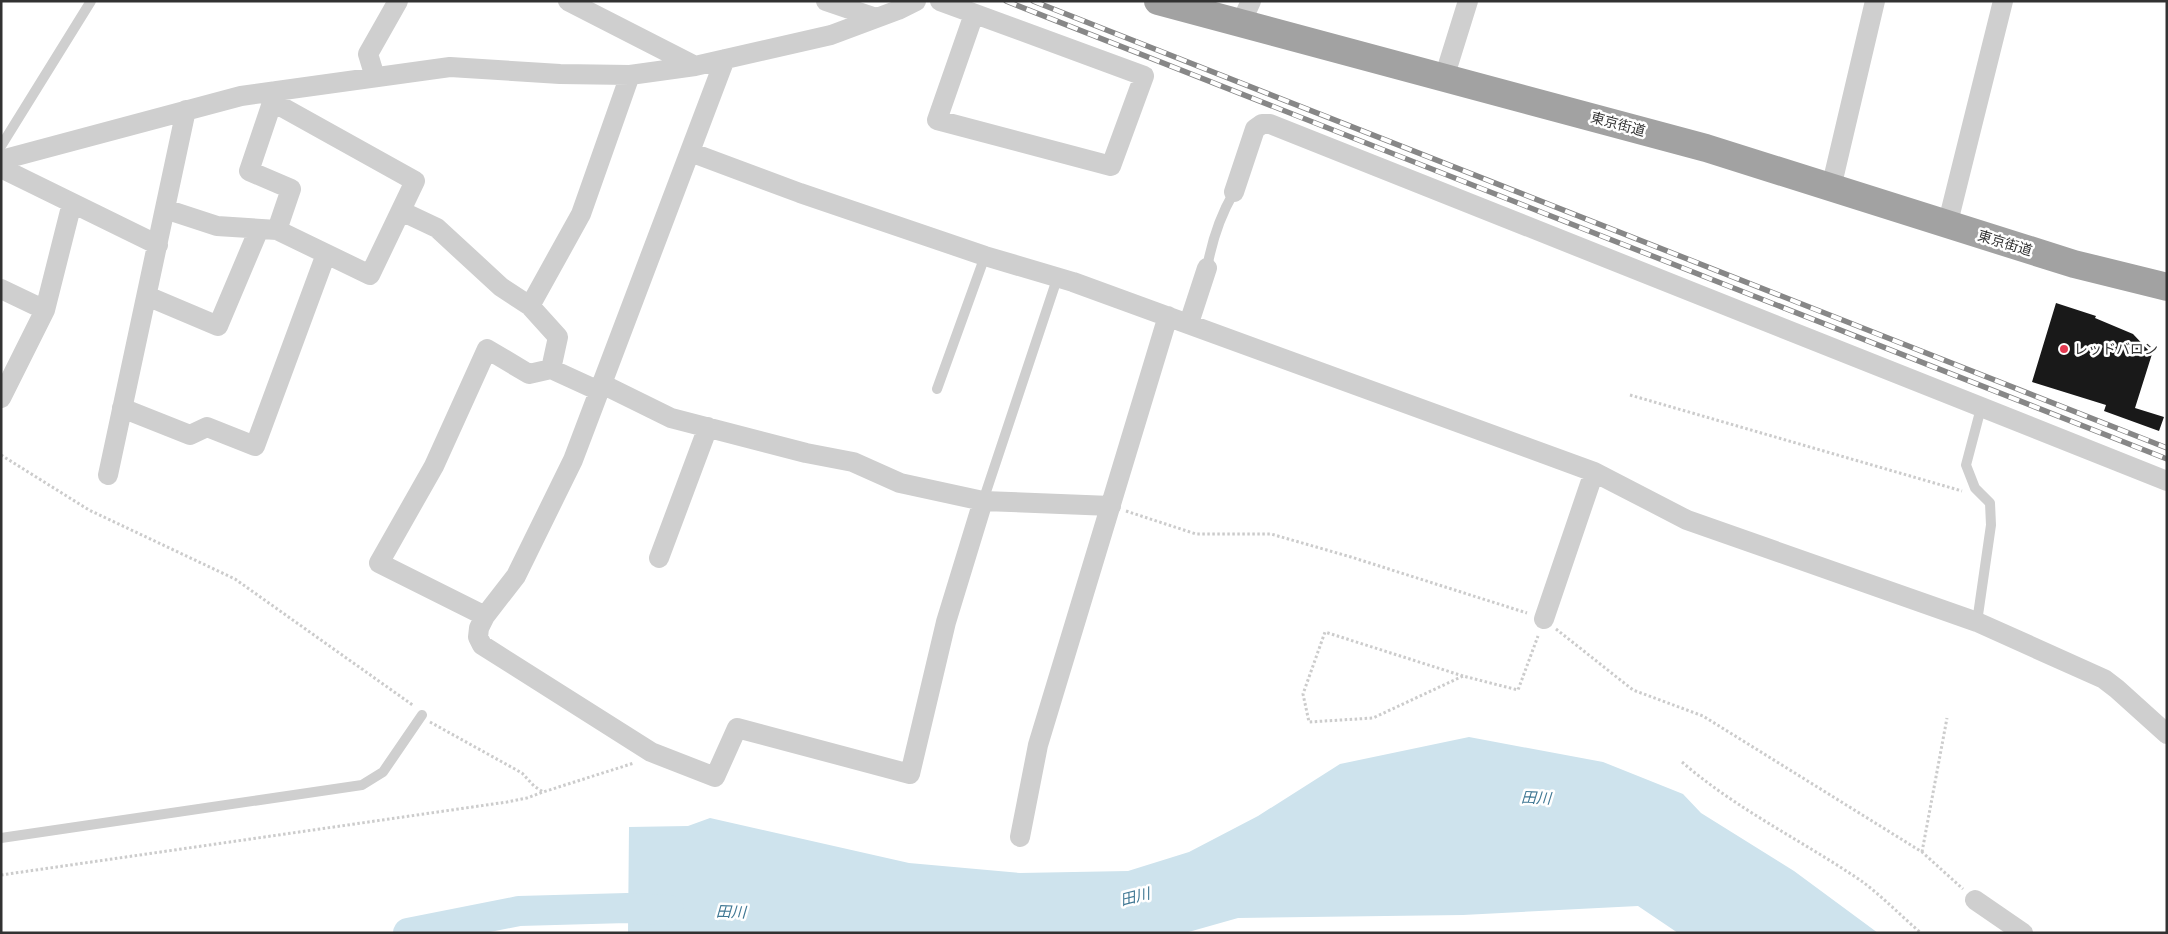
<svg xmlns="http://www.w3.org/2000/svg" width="2168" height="934" font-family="Cabin,'Noto Sans JP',sans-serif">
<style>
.water{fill:#cee3ed}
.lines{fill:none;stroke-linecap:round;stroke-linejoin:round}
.river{stroke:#cee3ed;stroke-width:30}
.building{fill:#191919}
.path{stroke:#ccc;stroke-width:3;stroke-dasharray:2.5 2.5;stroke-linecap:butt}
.service{stroke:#cfcfcf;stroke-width:10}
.minor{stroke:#cfcfcf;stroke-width:20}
.trunk{stroke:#a2a2a2;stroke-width:28}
.rail-casing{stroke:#878787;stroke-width:5.5}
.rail{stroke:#fff;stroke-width:4;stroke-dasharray:11;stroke-linecap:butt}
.poi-dot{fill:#e33950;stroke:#fff;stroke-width:2}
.labels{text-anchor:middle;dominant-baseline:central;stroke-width:5;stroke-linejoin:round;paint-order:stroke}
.street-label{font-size:14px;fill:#323232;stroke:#fff}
.poi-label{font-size:14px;fill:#323232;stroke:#fff;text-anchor:start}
.water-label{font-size:15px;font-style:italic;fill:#407894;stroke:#fff}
</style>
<rect width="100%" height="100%" fill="#fff"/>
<path class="water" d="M1469 737 1603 762 1683 794 1701 813 1794 871 1878 933H1678L1638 906 1463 915 1238 918 1185 933H628L629 827 688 826 710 818 909 863 1020 873 1128 871 1189 852 1258 816 1340 764Z"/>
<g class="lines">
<path class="river" d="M408 933 519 911 627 908 669 910"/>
</g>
<path class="building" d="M2056 303 2096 316 2095 318 2133 334 2152 354 2135 408 2164 417 2159 431 2104 411 2106 405 2032 382Z"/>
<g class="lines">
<path class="path" d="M1630 395 1962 491
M1 455 89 510 235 579 414 706
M1126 511 1196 534H1271L1351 557 1527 613
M1556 629 1633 690 1703 716 1922 852 1963 889
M1463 676 1325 632 1303 694 1309 722 1373 718 1463 676 1518 690 1538 636
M430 722 522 773 534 786 543 792 634 763
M1682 762C1736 809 1801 840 1860 880 1881 895 1901 916 1921 933
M1922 852 1947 718
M1 875 507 802 527 798 543 792"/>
<path class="service" d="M1 146 91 1
M1207 268C1212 240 1220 216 1234 192
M937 389 985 256
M983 501 1057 279
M1977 622 1991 525 1990 503 1975 488 1966 465 1981 408
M1 838 362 785 383 772 422 715"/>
<path class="minor" d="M568 1 695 66
M826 1 876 18
M940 1 1144 76 1111 166 937 120 974 14
M1241 23 1251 1
M725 59 573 460 516 576 485 616 479 628 478 637 482 645 651 752 715 777 737 728 910 774 946 622 983 501 1111 506
M375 77 368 54 398 1
M1444 78 1468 1
M273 102 415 181 370 275 277 230
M690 152 800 193 985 256 1073 282 1594 472 1687 520 1977 622 2104 679 2117 689 2167 734
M1 160 241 96 450 67 560 74 630 75 695 66 831 35 898 10 916 1
M1 168 158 245
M1831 188 1875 1
M1234 192 1255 129 1262 124H1270L2167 481
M165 209 217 226 277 230 291 189 249 171 276 91
M401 211 437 228 501 287 530 306 558 337 551 369
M1947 226 2003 1
M1 289 45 310
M147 296 218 326 259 229
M530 306 581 214 630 75
M1189 323 1207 268
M602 384 671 418 806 453 853 462 900 483 983 501
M1 398 45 310 72 203
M122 408 190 435 207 427 255 446 326 254
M108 475 186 110
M659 558 708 427
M485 616 379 563 434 466 487 349 529 374 551 369 599 391
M1544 619 1594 472
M1020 837 1038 745 1168 316
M1975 900 2023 933"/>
<path class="trunk" d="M1158 1 1706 148 2074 264 2167 287"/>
<defs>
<path id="rail" d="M1006 1 2167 459
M1033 1 2167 448"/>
</defs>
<use href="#rail" class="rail-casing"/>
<use href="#rail" class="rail"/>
</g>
<circle class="poi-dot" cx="2064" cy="349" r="5"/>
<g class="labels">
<g class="street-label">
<text transform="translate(1618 124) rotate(15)">東京街道</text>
<text transform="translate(2005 243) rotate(17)">東京街道</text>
</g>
<g class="poi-label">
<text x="2074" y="349">レッドバロン</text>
</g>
<g class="water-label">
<text transform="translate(1536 798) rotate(3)">田川</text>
<text transform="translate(1135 897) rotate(-14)">田川</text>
<text transform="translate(731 912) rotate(2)">田川</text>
</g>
</g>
<rect width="2168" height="934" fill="none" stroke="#323232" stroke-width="5"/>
</svg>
